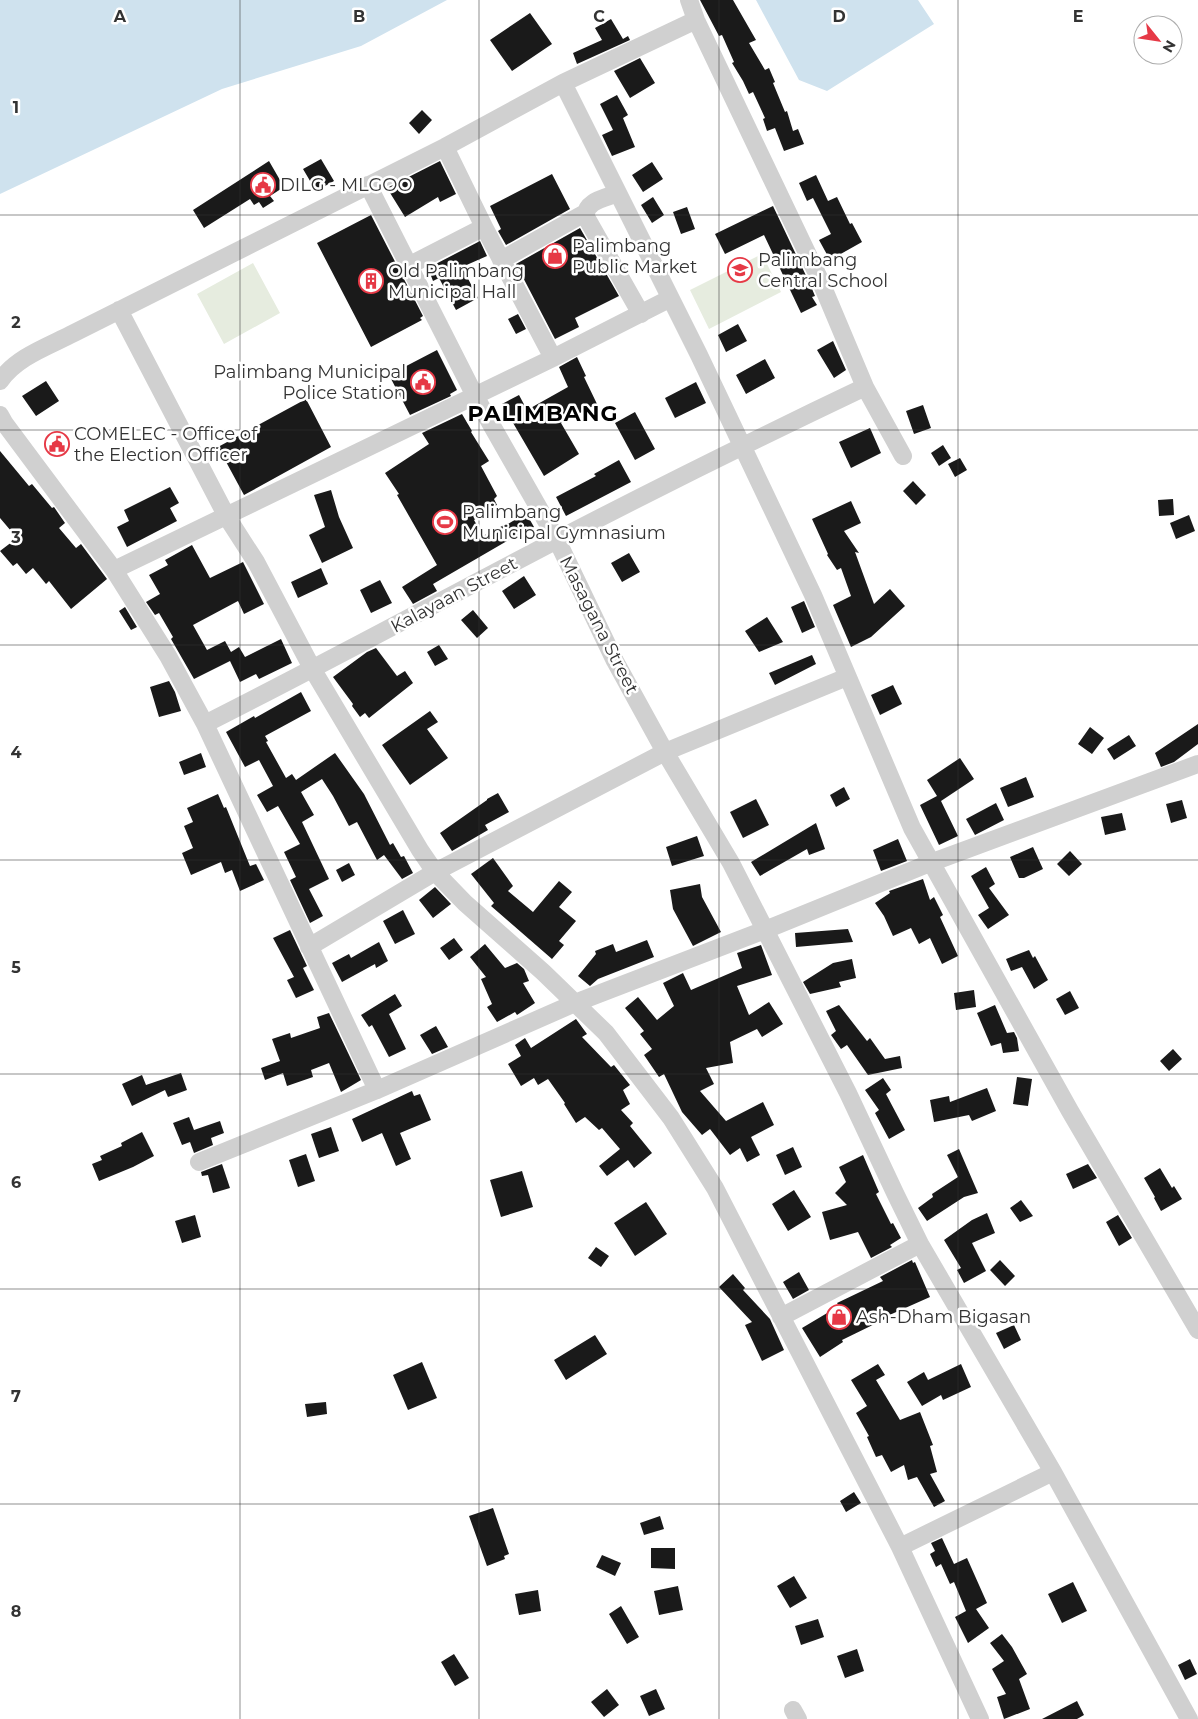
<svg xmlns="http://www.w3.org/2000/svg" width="1198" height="1719" font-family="Montserrat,sans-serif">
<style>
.green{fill:#e6ecdf}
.water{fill:#cfe2ee}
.building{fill:#1a1a1a}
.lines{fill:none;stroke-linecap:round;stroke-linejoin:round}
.minor{stroke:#d0d0d0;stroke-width:18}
.grid{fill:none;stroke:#333;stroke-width:1;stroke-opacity:0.55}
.labels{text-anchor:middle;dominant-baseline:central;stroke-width:5;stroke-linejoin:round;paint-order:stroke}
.poi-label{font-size:18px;fill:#333;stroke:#fff;text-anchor:start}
.street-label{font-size:18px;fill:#333;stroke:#fff}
.district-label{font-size:22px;font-weight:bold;letter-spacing:1px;fill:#000;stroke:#fff}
.grid-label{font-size:16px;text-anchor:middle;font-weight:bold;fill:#333;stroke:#fff;stroke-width:5;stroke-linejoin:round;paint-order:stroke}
</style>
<rect width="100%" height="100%" fill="#fff"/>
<path class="green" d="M762 254 781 292 709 329 690 290Z
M253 263 280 313 224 344 197 294Z"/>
<path class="water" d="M0 0H447L361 46 222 89 0 194Z
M756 0H918L934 24 827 91 799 80Z"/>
<path class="building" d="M700 0H733L756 40 749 43 765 70 769 68 775 82 773 83 785 112 787 111 793 131 798 129 804 144 784 151 775 128 767 131 763 119 765 118 753 92 749 94 743 81 732 63 734 62 722 35 719 36Z
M530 13 552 44 512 71 490 40Z
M611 19 623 39 628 36 630 40 577 64 573 53 602 40 595 28Z
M640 58 655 83 630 98 614 71Z
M617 95 628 115 623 118 635 147 612 156 602 135 613 130 600 104Z
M422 110 432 120 419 134 409 123Z
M321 159 334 181 316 191 303 169Z
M269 161 284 187 270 196 274 201 263 208 259 202 254 205 250 199 204 228 193 210Z
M440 161 456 194 440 202 438 197 405 217 387 188Z
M652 162 663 179 643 192 632 175Z
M552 174 570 209 506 245 498 231 501 229 490 206Z
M816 175 828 201 837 197 850 224 852 223 862 242 830 260 819 240 831 234 813 198 807 201 799 183Z
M653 197 664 215 652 223 641 205Z
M773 206 810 284 815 296 812 297 817 305 801 313 764 235 725 254 715 234Z
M687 207 695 229 681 234 673 212Z
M371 215 423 316 420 318 422 320 371 347 317 243Z
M580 228 619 296 575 318 579 327 555 339 516 264Z
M480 241 487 256 462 267 478 298 456 310 439 278 433 281 428 268Z
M518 314 526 329 516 334 508 319Z
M738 324 747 341 726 352 718 335Z
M833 341 846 370 834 378 817 350Z
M437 350 457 390 450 394 451 396 410 415 389 375Z
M577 357 586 376 584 377 597 404 561 423 579 454 544 476 502 404 519 395 527 410 568 387 559 367Z
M765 359 775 378 746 394 736 375Z
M46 381 59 401 36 416 22 396Z
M696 382 706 403 675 418 665 398Z
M306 399 331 447 244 495 218 447Z
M923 405 931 428 914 434 906 411Z
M635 412 655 449 635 460 615 423Z
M462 414 472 431 471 432 489 461 481 466 497 496 494 499 497 505 474 520 483 536 508 523V524L526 513 534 527 513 540 512 538 433 584 437 591 413 604 402 587 437 565 397 495 399 494 385 473 429 444 422 433Z
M870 428 881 453 851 468 839 442Z
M60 432 69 447 55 456 45 440Z
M943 445 951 458 939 466 931 453Z
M0 451 29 486 32 484 52 508 54 507 65 523 59 528 76 548 81 544 107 579 71 609 49 581 46 584 33 568 26 574 17 563 13 566 0 551 17 538 0 518Z
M960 458 967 470 955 477 948 464Z
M619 460 631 482 566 516 556 497 596 476 594 474Z
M913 481 926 495 916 505 903 491Z
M170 487 179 503 170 508 177 521 127 547 117 527 129 521 124 510Z
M331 490 339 517 353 548 322 563 309 535 325 527 314 495Z
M1173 499 1174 515 1159 516 1158 500Z
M851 501 861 523 844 531 859 553 855 552 874 604 890 589 905 606 871 637 851 647 833 605 851 596 841 568 837 570 827 555 828 554 812 519Z
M1189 515 1195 531 1176 539 1170 523Z
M192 545 210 578 243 562 264 604 244 614 238 601 193 625 207 650 225 641 231 652 239 647 245 657 281 639 292 663 259 679 256 674 240 682 230 661 194 679 171 639 173 637 159 613 155 615 146 602 160 594 149 575 168 565 165 560Z
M629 553 640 572 622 582 611 563Z
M321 568 328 584 298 598 291 582Z
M524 576 536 595 514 609 502 591Z
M380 580 392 603 371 613 360 590Z
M804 601 815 627 802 633 791 607Z
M125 607 137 627 131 630 119 611Z
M473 610 488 628 477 638 461 620Z
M767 617 783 642 759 652 745 631Z
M439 645 448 659 435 666 427 652Z
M376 648 397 676 405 671 413 683 369 718 365 713 360 717 352 706 353 704 333 677 367 652Z
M812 655 816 664 775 685 769 673Z
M169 681 175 692 181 711 159 717 150 687Z
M893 685 902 704 880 715 871 695Z
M301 692 311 711 265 736 268 741 266 742 286 778 292 774 296 780 335 753 364 794 390 845 393 843 401 857 404 856 413 873 402 879 384 855 377 860 357 822 349 826 333 796 322 779 301 792 314 815 302 822 329 879 309 889 323 916 310 923 290 880 296 877 284 852 300 844 278 806 267 812 257 795 273 786 259 760 245 767 226 732 254 716 255 718Z
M430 711 438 722 427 729 448 758 410 785 382 745Z
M1198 724V744L1174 762 1161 767 1155 753Z
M1090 727 1104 738 1092 754 1078 744Z
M1129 735 1136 746 1114 760 1107 749Z
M201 753 206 767 184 775 179 762Z
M960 758 974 779 941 801 958 836 939 845 920 805 937 796 927 780Z
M1026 777 1034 797 1008 807 1000 788Z
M844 787 850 799 836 807 830 795Z
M498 793 509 812 485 825 488 830 452 851 440 833 487 800V799Z
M218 794 224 808 226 807 250 866 256 864 264 880 240 891 232 870 225 873 221 862 191 875 182 853 193 848 184 826 193 822 187 808Z
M756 799 769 825 743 838 730 812Z
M1182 800 1187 818 1171 823 1166 804Z
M996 803 1004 820 975 835 966 819Z
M1122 813 1126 830 1105 835 1101 817Z
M816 823 825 849 809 855 807 849 760 876 751 862Z
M697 836 704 856 672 866 666 847Z
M898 839 907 861 881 871 873 850Z
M1033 847 1043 869 1024 878H1019L1010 857Z
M1070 851 1082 864 1069 876 1057 864Z
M493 858 513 886 508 891 533 912 559 881 572 892 559 907 576 921 559 941 564 945 552 959 491 906 494 903 471 874Z
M349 863 355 875 342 882 336 870Z
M986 867 995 884 989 888 1009 915 988 929 978 915 989 908 971 876Z
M923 879 930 900 934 897 943 915 940 917 958 956 942 964 930 938 919 944 911 928 893 936 884 916 875 903 890 893 889 891Z
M700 884 702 897 721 932 693 946 673 909 670 890Z
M435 887 451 904 433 918 419 900Z
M403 910 415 934 395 944 383 921Z
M848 929 853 942 796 947 795 933Z
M290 930 307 966 303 968 314 990 296 998 287 980 294 977 273 938Z
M454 938 463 950 449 960 440 948Z
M647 940 654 957 598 979 590 986 578 976 596 954 595 951 613 944 616 952Z
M379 942 388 961 376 968 375 964 342 982 332 963 349 954 351 958Z
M485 944 505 968 517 963 524 969 529 981 523 983 535 1003 517 1015 515 1012 497 1022 487 1007 492 1004 481 979 486 977 470 957Z
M761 945 772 975 737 986 749 1015 769 1002 783 1024 762 1037 757 1029 730 1042 733 1063 706 1068 714 1084 700 1091 726 1121 763 1102 774 1125 751 1137 760 1155 747 1162 740 1148 730 1155 710 1129 702 1135 682 1112 664 1074 659 1077 644 1055 652 1049 640 1034 644 1031 625 1008 638 997 657 1020 674 1006 663 983 683 973 691 990 742 968 737 953Z
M1029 950 1033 958 1035 956 1048 980 1034 989 1022 967 1011 971 1006 959Z
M852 959 856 978 839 982 841 987 810 994 803 982 833 963Z
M974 990 976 1007 956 1010 954 993Z
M1070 991 1079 1008 1065 1015 1056 999Z
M395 994 402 1006 389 1014 406 1049 389 1057 372 1025 369 1027 361 1015Z
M839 1005 867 1041 870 1038 885 1059 900 1056 902 1068 868 1075 847 1045 841 1049 831 1035 836 1031 826 1011Z
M995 1005 1007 1033 1014 1032 1017 1038 1019 1051 1003 1053 1001 1043 991 1046 977 1013Z
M329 1013 361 1080 341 1092 329 1063 311 1070 313 1077 287 1086 283 1073 265 1080 261 1068 280 1061 272 1039 290 1033 291 1038 320 1028 317 1017Z
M576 1019 587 1034 582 1037 611 1067 614 1065 630 1085 623 1090 630 1104 621 1110 633 1123 630 1126 652 1153 634 1168 628 1160 607 1176 599 1166 620 1149 602 1128 599 1130 585 1117 576 1123 564 1104 565 1103 548 1079 538 1085 534 1078 521 1086 508 1064 521 1056 515 1045 525 1038 531 1048Z
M436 1026 448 1047 432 1054 420 1035Z
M1173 1049 1182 1059 1169 1071 1160 1061Z
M181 1073 187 1090 168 1097 165 1090 132 1106 122 1084 142 1075 146 1085Z
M1017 1077 1032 1079 1028 1106 1013 1104Z
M883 1078 891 1090 886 1094 905 1130 889 1139 875 1113 879 1110 865 1090Z
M987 1088 996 1111 972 1121 969 1115 934 1122 930 1100 949 1096 950 1102Z
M412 1091 414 1096 420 1094 431 1120 400 1133 411 1159 396 1166 382 1133 362 1142 352 1119Z
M189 1117 194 1130 220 1121 224 1133 211 1138 213 1145 194 1153 190 1142 182 1145 173 1123Z
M331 1127 339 1151 319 1158 311 1134Z
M142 1132 154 1156 133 1167 99 1181 92 1164 102 1160 100 1156 122 1146 121 1143Z
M793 1147 802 1167 785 1175 776 1155Z
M959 1149 978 1193 964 1197 927 1221 918 1208 933 1197 932 1194 958 1177 947 1155Z
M306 1154 315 1181 298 1187 289 1160Z
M863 1155 879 1192 876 1194 891 1224 893 1223 901 1238 890 1245 892 1247 871 1258 858 1232 830 1240 822 1212 847 1205 835 1193 846 1182 839 1167Z
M222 1164 230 1188 213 1193 208 1175 202 1176 201 1172Z
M1088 1164 1097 1178 1073 1189 1066 1174Z
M1160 1168 1172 1188 1174 1186 1182 1199 1161 1211 1154 1198 1155 1197 1144 1178Z
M522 1171 533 1207 501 1217 490 1180Z
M794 1190 811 1217 788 1231 772 1204Z
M1021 1200 1033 1216 1020 1222 1010 1208Z
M646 1202 667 1234 635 1256 614 1223Z
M987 1213 995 1233 972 1243 986 1271 964 1283 957 1270 961 1268 944 1240 972 1220Z
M195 1215 201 1237 182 1243 175 1221Z
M1118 1215 1132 1238 1119 1246 1106 1222Z
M596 1247 609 1256 601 1267 588 1258Z
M912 1260 913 1263 915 1262 930 1297 885 1317V1319L842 1340 843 1342 820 1357 802 1328 839 1306 837 1303 883 1281 880 1277Z
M1000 1260 1015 1276 1005 1286 990 1270Z
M799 1272 809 1290 793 1299 783 1282Z
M733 1274 745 1288 743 1290 770 1319 784 1350 762 1361 745 1325 752 1322 719 1287Z
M1014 1325 1021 1340 1004 1349 996 1333Z
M595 1335 607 1354 566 1380 554 1360Z
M422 1362 437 1398 408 1410 393 1375Z
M878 1364 885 1375 876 1380 900 1420 920 1412 933 1445 930 1446 937 1472 930 1474 945 1501 934 1507 917 1477 908 1480 904 1465 891 1472 882 1455 876 1457 867 1437 869 1436 856 1413 867 1406 851 1380Z
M961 1364 971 1387 943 1400 941 1395 922 1406 907 1382 924 1372 928 1380Z
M326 1402 327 1414 307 1417 305 1404Z
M854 1492 861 1503 846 1512 840 1501Z
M493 1508 509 1554 504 1556 505 1559 487 1566 469 1516Z
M660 1516 664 1529 644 1535 640 1523Z
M942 1538 954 1564 967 1558 987 1603 976 1609 989 1628 968 1643 955 1617 966 1611 954 1582 950 1584 941 1564 936 1567 930 1554 935 1551 931 1543Z
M651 1548H675V1569L651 1568Z
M602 1555 621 1563 615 1576 596 1567Z
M794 1576 807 1598 790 1608 777 1586Z
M1073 1582 1087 1611 1062 1623 1048 1594Z
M678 1586 683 1610 659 1615 654 1591Z
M538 1590 541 1611 519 1615 515 1594Z
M621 1606 639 1637 627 1644 609 1614Z
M818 1619 824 1637 801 1645 795 1626Z
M1002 1634 1012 1647 1027 1674 1019 1679 1030 1709 1004 1719 997 1697 1006 1694 992 1669 1004 1661 990 1643Z
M857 1649 864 1671 845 1678 837 1656Z
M454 1654 469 1678 455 1686 441 1662Z
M1190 1659 1197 1674 1185 1680 1178 1665Z
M607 1689 619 1705 604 1717 591 1702Z
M656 1689 665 1709 649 1716 640 1696Z
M1077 1701 1084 1715 1077 1719H1042Z"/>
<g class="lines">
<path class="minor" d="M689 0 696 20 820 280 865 387 903 456
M563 83 699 355 813 595 912 828 1070 1111 1198 1330
M445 147 484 227 553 358
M368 185 475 396 557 540 615 661 665 752 731 863 848 1093 895 1193 920 1244 1053 1472 1189 1719
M618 193C606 198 584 201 586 217L641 314
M501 260 585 213
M408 266 484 227
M119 310 227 517 256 562 313 670 420 850 435 872 465 903 543 972 606 1033 671 1118 715 1188 900 1547 980 1719
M0 381C16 357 49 346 74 333L445 147 563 83 696 20
M0 415 5 424 114 570 168 656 205 724 377 1090
M114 570 553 358 669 299
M205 724C324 664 440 601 557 540 659 487 762 436 865 387
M309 947 435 872 665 752 847 677
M199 1162 377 1090 575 1003 765 930 930 863 1198 764
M781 1317 920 1244
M900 1547 1053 1472
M793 1710 798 1719"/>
</g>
<path class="grid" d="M240 0V1719M479 0V1719M719 0V1719M958 0V1719M0 215H1198M0 430H1198M0 645H1198M0 860H1198M0 1074H1198M0 1289H1198M0 1504H1198"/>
<defs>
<symbol id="civic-ring" viewBox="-11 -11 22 22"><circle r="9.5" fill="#fff" stroke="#e63946" stroke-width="1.5"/><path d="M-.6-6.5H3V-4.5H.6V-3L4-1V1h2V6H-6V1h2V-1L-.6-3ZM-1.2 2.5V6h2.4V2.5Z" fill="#e63946"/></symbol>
<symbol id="shop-ring" viewBox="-11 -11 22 22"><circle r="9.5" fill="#fff" stroke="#e63946" stroke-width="1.5"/><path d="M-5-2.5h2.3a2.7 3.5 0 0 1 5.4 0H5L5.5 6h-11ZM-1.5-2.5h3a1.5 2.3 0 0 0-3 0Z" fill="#e63946"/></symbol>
<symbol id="school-ring" viewBox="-11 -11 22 22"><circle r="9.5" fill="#fff" stroke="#e63946" stroke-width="1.5"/><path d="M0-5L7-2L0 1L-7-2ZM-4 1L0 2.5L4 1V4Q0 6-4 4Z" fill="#e63946"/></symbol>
<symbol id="building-ring" viewBox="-11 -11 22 22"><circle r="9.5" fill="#fff" stroke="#e63946" stroke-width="1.5"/><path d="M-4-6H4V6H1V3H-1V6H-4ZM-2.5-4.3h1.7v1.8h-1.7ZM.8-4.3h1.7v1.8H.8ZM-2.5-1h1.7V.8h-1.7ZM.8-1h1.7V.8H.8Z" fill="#e63946"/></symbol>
<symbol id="stadium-ring" viewBox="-11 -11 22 22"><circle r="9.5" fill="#fff" stroke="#e63946" stroke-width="1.5"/><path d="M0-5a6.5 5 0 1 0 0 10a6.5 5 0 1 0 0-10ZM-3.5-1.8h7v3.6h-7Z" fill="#e63946"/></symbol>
</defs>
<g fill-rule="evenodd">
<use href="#civic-ring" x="249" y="171" width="28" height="28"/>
<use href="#shop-ring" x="541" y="242" width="28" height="28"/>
<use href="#school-ring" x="726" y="256" width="28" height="28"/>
<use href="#building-ring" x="357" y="267" width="28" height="28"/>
<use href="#civic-ring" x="409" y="368" width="28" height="28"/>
<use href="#civic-ring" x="43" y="430" width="28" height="28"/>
<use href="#stadium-ring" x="431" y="508" width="28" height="28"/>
<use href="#shop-ring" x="825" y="1303" width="28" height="28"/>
</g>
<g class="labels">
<g class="poi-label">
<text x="280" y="185">DILG - MLGOO</text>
<text x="572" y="246">Palimbang<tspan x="572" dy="21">Public Market</tspan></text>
<text x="758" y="260">Palimbang<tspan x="758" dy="21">Central School</tspan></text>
<text x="388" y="271">Old Palimbang<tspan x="388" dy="21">Municipal Hall</tspan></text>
<text x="406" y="372" text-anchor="end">Palimbang Municipal<tspan x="406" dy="21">Police Station</tspan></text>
<text x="74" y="434">COMELEC - Office of<tspan x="74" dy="21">the Election Officer</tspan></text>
<text x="462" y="512">Palimbang<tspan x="462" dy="21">Municipal Gymnasium</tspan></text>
<text x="856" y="1317">Ash-Dham Bigasan</text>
</g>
<g class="street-label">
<text transform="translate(454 595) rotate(-28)">Kalayaan Street</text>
<text transform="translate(599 625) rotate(63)">Masagana Street</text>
</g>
<g class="district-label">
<text x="543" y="413">PALIMBANG</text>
</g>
</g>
<g class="grid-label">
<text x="120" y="22">A</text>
<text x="359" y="22">B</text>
<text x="599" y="22">C</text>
<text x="839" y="22">D</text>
<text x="1078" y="22">E</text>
<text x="16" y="113">1</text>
<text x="16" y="328">2</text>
<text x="16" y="543">3</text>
<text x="16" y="758">4</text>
<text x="16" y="973">5</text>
<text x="16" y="1188">6</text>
<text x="16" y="1402">7</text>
<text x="16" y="1617">8</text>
</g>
<g transform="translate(1158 40) rotate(120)"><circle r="24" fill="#ffffff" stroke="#adadad"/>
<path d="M0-4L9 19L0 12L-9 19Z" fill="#e63946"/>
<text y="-8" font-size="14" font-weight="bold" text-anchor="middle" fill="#333333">N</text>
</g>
</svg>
